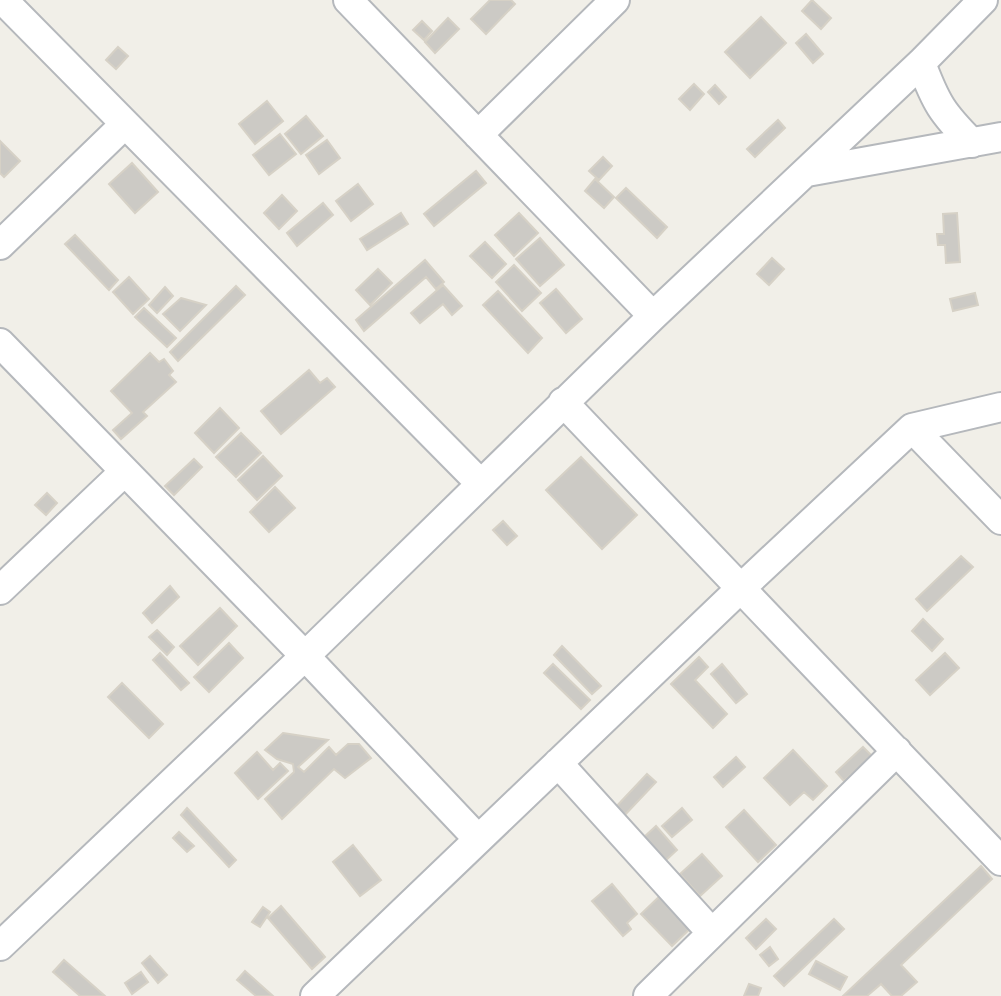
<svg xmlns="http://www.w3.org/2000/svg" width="1001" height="996" font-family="Commissioner,sans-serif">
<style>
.building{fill:#cccac5;stroke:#d6d1c6;stroke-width:2}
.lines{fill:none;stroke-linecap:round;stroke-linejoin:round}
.minor-casing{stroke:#b5b8bc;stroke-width:32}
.minor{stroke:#fff;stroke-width:28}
</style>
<rect width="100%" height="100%" fill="#f1efe8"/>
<path class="building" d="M490 0H511L515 4 486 34 471 19Z
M812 0 831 18 821 29 802 11Z
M761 17 786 43 750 78 725 52Z
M448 18 459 29 435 53 425 42Z
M422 21 432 31 424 40 413 30Z
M806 34 823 54 813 63 796 43Z
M118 47 128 56 116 69 106 60Z
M694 84 704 94 690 110 679 99Z
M715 85 726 97 719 104 708 92Z
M267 101 283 121 255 144 239 124Z
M306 116 323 136 301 154 285 134Z
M778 120 785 128 755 157 747 149Z
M280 134 296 154 269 175 253 155Z
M327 140 340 158 319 174 306 155Z
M0 141 20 161 4 177 0 173Z
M603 157 612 166 599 180 589 171Z
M132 163 158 192 135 213 109 184Z
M476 171 486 183 434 226 424 214Z
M595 179 614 197 604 208 585 191Z
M358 184 373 204 351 221 336 201Z
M626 188 667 227 657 238 616 198Z
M282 195 297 211 279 229 264 213Z
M323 203 333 215 297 246 287 233Z
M401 213 408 224 367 250 360 239Z
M519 213 538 233 514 256 495 235Z
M957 213 960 262 946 263 945 245H938L937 234H944L943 214Z
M75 235 118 280 109 290 65 244Z
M540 238 564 265 540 286 516 259Z
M485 242 506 264 492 278 470 256Z
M772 258 784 269 769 285 757 274Z
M425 260 444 282 436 289 426 277 364 331 356 320Z
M514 265 541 293 522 311 496 282Z
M378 269 392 283 370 305 356 290Z
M129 277 149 299 133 314 113 292Z
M443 285 462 306 452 315 443 304 420 323 411 313Z
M236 286 245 295 178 361 170 352Z
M165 287 173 296 157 313 149 305Z
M556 289 582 319 566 333 540 303Z
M498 291 542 338 528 353 483 305Z
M975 293 978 305 953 311 950 299Z
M181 298 206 305 180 331 163 314Z
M144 308 176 338 167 347 135 317Z
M150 353 159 362 164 359 173 371 169 375 176 382 143 412 147 416 121 439 113 430 132 413 111 391Z
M309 370 320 383 327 378 335 387 281 434 261 411Z
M220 408 239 428 214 453 195 433Z
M241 433 261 453 236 477 216 457Z
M263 456 282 476 257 500 238 480Z
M581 457 637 515 602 549 546 490Z
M194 459 202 467 174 495 165 486Z
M275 487 295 508 269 532 250 512Z
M47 493 57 503 46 515 35 505Z
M503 521 517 536 507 545 493 530Z
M961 556 973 567 927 611 916 599Z
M170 586 179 597 152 623 143 613Z
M220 608 237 626 198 665 180 646Z
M923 619 943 639 932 651 912 631Z
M157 630 174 647 167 655 149 637Z
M229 643 243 658 209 692 194 677Z
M562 646 601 686 592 694 554 655Z
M160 653 189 683 181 690 153 660Z
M945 653 959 668 930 695 916 680Z
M699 657 708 667 695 680 727 714 713 728 671 684Z
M553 664 590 700 581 709 544 673Z
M722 664 747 694 736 703 711 674Z
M122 683 163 724 149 738 108 697Z
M283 733 328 740 298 767 304 772 329 747 336 755 348 744H359L371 758 345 778 334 769 282 819 265 799 294 772 293 764 277 759 265 750Z
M863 747 872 756 844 781 836 772Z
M793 750 827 786 813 800 804 792 790 805 764 778Z
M257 752 273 770 280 763 288 771 258 799 235 773Z
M736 757 745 767 723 787 714 777Z
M647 774 656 782 621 819 612 811Z
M187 808 236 860 229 867 181 815Z
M682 808 692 820 672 837 662 826Z
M744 810 776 845 758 862 726 827Z
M656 826 677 850 665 861 644 837Z
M179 832 194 846 187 852 173 838Z
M353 845 381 880 360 896 333 862Z
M702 854 722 876 700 896 680 874Z
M981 866 992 879 901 965 917 982 901 996H892L881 984 867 996H843Z
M612 884 637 914 627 923 631 929 623 936 592 901Z
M663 893 693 926 672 946 641 914Z
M281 906 325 957 312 969 268 918Z
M263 907 270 912 260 927 252 922Z
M766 919 776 929 756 949 746 938Z
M834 919 844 929 784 986 774 976Z
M770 947 778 959 769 966 760 955Z
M150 956 167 975 158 983 142 963Z
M64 960 105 996H80L53 972Z
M816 961 847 977 840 990 809 974Z
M245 971 273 996H256L237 980Z
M141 972 148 982 132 994 125 983Z
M749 984 761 988 758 996H744Z"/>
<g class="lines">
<defs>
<path id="minor" d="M3 0 480 483
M348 0 653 316
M921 63C936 103 942 113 972 143
M478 135 615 0
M807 172 1001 137
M0 245 125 124
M0 343 305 656 478 839
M563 402 1001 861
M912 428 1001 520
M0 590 124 472
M558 763 712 933
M0 946 305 656 653 316 921 63 983 0
M315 996 741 588 912 428 1001 407
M648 996 897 751"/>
</defs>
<use href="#minor" class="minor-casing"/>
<use href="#minor" class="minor"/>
</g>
</svg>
